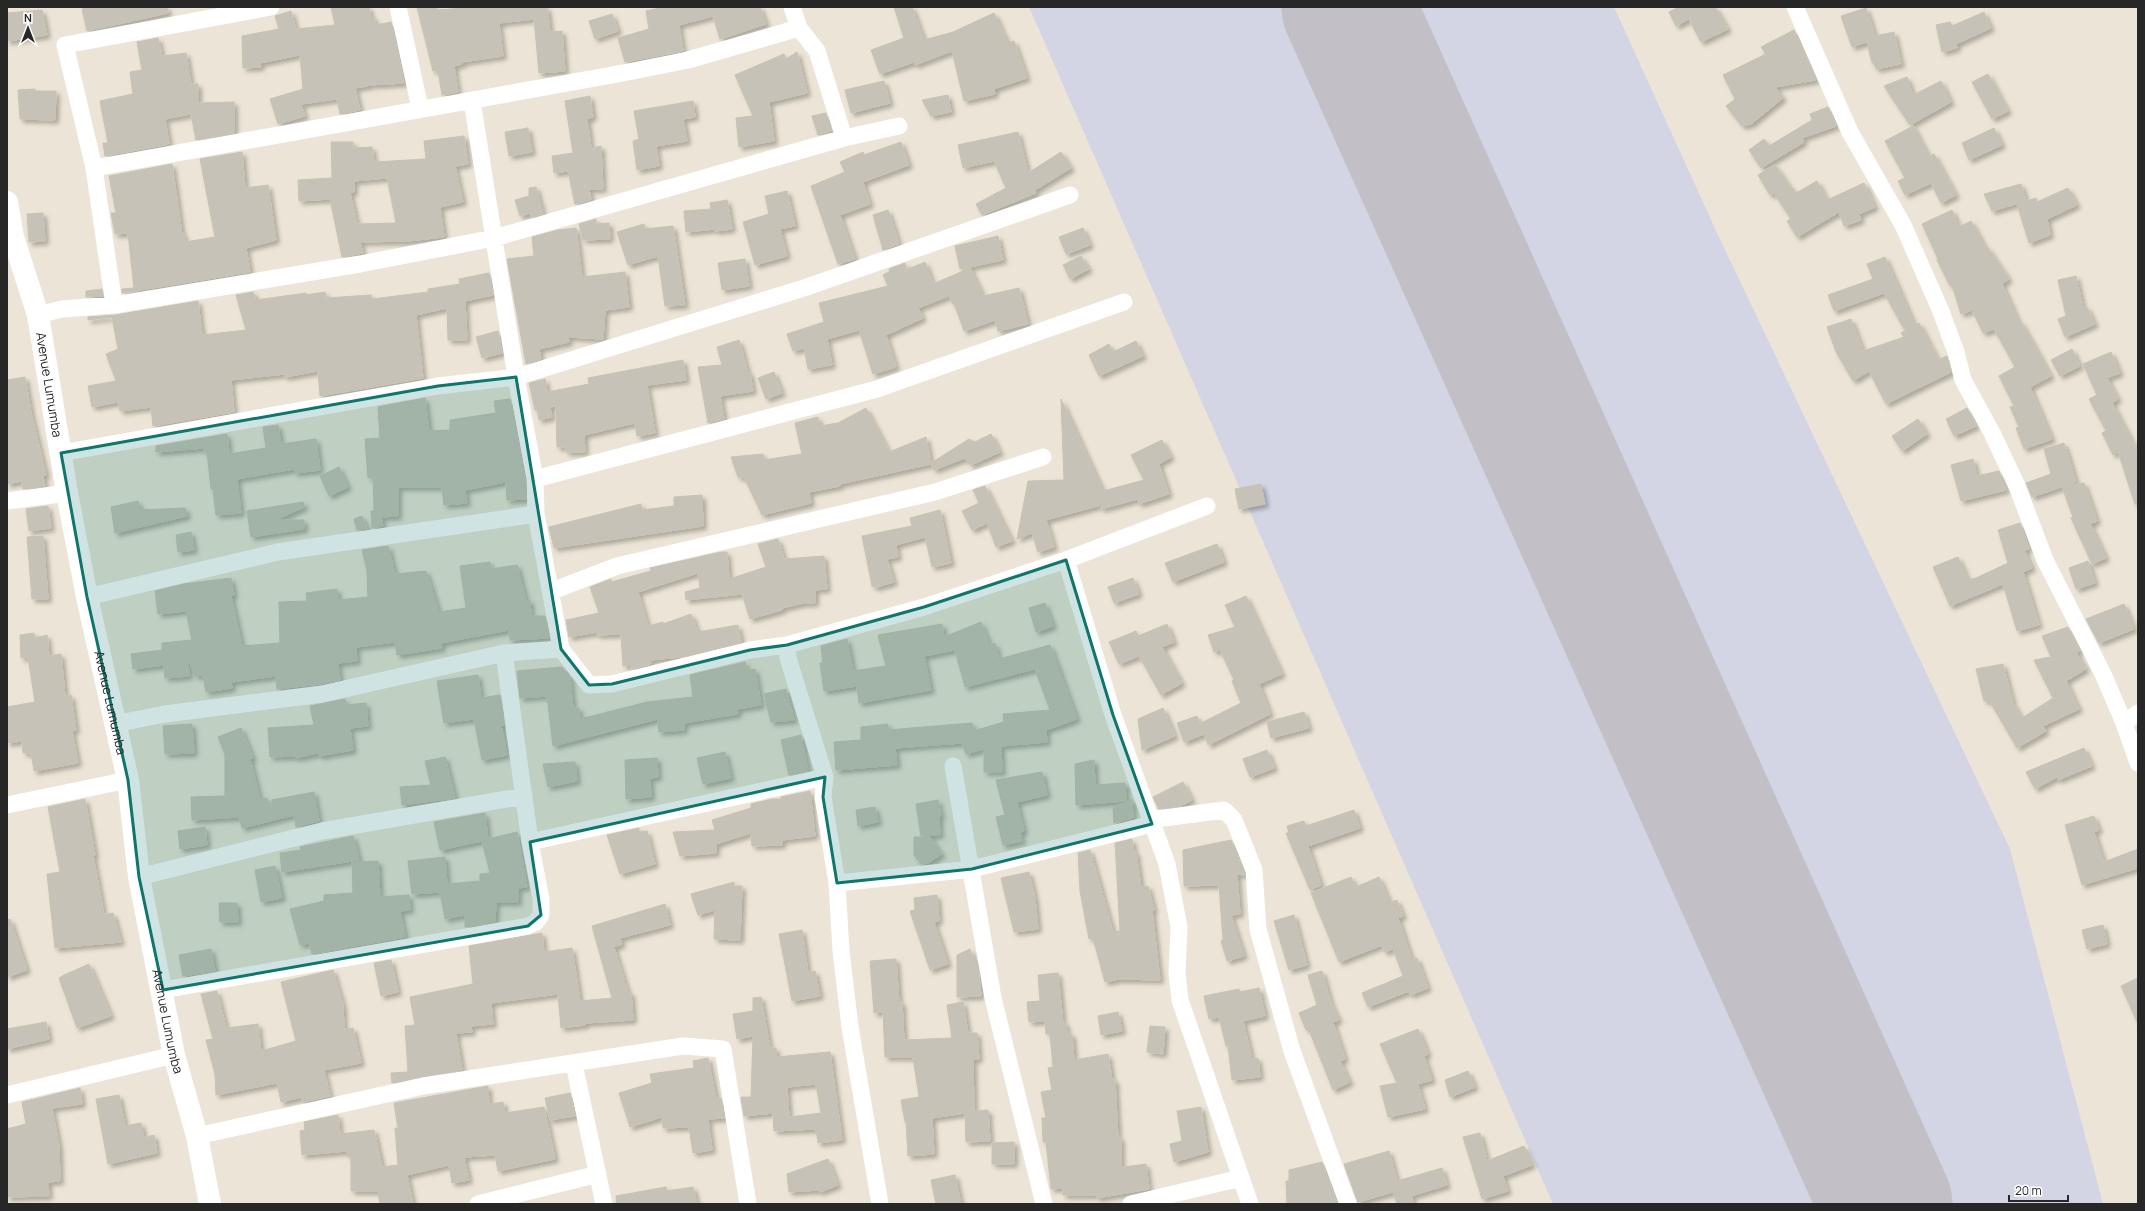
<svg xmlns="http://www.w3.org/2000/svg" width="2145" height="1211" font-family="Manrope,sans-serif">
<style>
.airport{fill:#d3d4e4}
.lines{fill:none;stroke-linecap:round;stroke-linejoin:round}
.runway{stroke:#c2c0c6;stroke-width:133}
.building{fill:#c7c2b7;stroke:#c7c2b1;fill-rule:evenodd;filter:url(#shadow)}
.minor{stroke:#fff;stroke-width:17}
.secondary{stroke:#fff;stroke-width:22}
.marked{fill:#0f766e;fill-opacity:0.2;stroke:#0f766e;stroke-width:3;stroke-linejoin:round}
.labels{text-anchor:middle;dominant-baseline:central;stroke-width:3;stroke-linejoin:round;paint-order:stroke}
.street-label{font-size:13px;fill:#272727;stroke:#fff}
</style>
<defs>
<filter id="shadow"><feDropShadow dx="3.5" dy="3.5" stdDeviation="2" flood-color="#0004"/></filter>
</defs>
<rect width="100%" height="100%" fill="#ece5d7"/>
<path class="airport" d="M1029 7H1614L1718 235 2010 849 2103 1204H1553Z"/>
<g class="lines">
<path class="runway" d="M1348 7 1886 1204"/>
</g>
<path class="building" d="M91 7H167L168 13 87 31 82 9Z
M331 7H369L371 18 374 17 376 25 391 22 404 83 368 85V86L355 88 360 110 340 114 337 99 301 104 305 116 278 124 270 99 303 89 300 55 260 63 261 67 243 68 242 36 279 29 275 16 291 11 296 29 335 25Z
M417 7H437V10L476 7H547L550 32 562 31 565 71 539 73 534 19 499 23 503 56 462 62V64L454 66 458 92 442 95 438 70 433 71Z
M664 7H760L766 24 720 39 713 16 679 25 683 51 625 62 618 38 649 29 646 11Z
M894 7H912L924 40 953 32 994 13 1008 43 1014 41 1027 78 994 89 995 94 964 101 952 51 915 65 914 62 880 74 871 50 904 38Z
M1679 7H1715L1728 29 1701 42 1689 19 1676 26 1669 12Z
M1866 8 1875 36 1894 32 1901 64 1876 69 1874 63H1872L1867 42 1852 47 1841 16Z
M42 10 47 35 7 41V13Z
M1984 12 1991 28 1956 44 1957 48 1942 52 1936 25 1950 22 1952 26Z
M612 14 618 31 595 39 589 21Z
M1794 30 1816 80 1775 87 1783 98 1751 124 1742 126 1726 106 1735 99 1723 75 1766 54 1761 47Z
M158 38 162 56 186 53 191 84H198V103L234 102V133L196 140 191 114 165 119 169 144 105 156 103 143H108L100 101 133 94 130 72 142 70 137 42Z
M797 52 807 93 769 102 774 141 739 147 736 118 753 116 735 75 784 54 786 59Z
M1988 74 2008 111 1992 119 1972 82Z
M1907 77 1913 95 1941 81 1951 102 1910 125 1884 86Z
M884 81 890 103 851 113 845 90Z
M35 89V91H56L55 120 20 119 18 90Z
M948 95 951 112 931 116 922 100Z
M590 96 593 117 587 119 591 148 601 146 603 189H589L591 200 575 204 568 171 554 173 552 156 573 153 565 101Z
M693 101 695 117 683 119 687 141 656 146 659 166 637 170 633 141 639 139 634 111Z
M1828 107 1836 126 1802 138 1804 142 1761 168 1749 150 1764 139 1769 146 1812 120 1810 114Z
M826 113 831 131 818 135 812 116Z
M1913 126 1929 157 1934 154 1956 195 1941 203 1931 183 1905 195 1898 181 1905 178 1885 141Z
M528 128 532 152 509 156 505 132Z
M1994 128 2002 145 1969 160 1962 143Z
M1018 132 1028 173 1061 152 1071 168 1035 190 1036 193 982 215 976 204 1006 188 994 161 963 168 958 145Z
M464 136 468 164 455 166 463 202 440 207 444 237 408 241 360 242 363 253 342 257 330 199 299 201 298 180 332 178 331 142H353V148L372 147 374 162 426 159 424 141ZM387 178 396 223 357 224 350 193 354 192V181Z
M901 142 909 165 863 182 870 204 840 215 855 259 838 264 811 186 845 172 840 162 863 152 864 155Z
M242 152 245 188 268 185 276 240 246 248 250 272 122 293V289L134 288 128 233 115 234 111 213H116L109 176 172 164 182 235 184 234 185 242 215 237 200 159Z
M1775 165 1791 189 1793 188 1796 193 1817 181 1827 200 1864 183 1875 207 1859 214 1861 220 1844 226 1839 212 1797 237 1787 221 1791 219 1774 193 1770 195 1758 175Z
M2021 184 2026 201 1992 211 1984 194Z
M536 187 543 214 531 217 530 213 520 216 515 200 529 196V188Z
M2068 188 2077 205 2047 219 2050 235 2029 243 2017 204 2036 198 2037 202Z
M787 191 795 226 780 229 787 256 755 265 743 222 769 214 765 196Z
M727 200 732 229 715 231V229L686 232 684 211 711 209 710 203Z
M888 210 899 244 883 250 873 215Z
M1952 210 1959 227 1971 221 1986 249 1988 248 2009 279 2002 284 2019 323 2021 322 2051 376 2030 387 2052 439 2024 449 2016 428 2019 427 2010 407 2014 406 1999 376 2015 367 1994 329 1983 333 1972 310 1961 314 1952 285 1950 286 1937 260 1938 259 1922 224Z
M43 213 45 241 29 242 27 214Z
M596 219V224L609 223 610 239 583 240 579 224Z
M644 224 645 229 673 226 685 305 665 306 658 256 628 265 617 232Z
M576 228 582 277 625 272 629 307 605 310 603 339 568 337 569 342 539 349 541 359 526 364 507 259 534 256 532 237 558 230Z
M1083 228 1090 245 1066 254 1059 237Z
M998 236 1003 260 960 269 955 246Z
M1081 256 1089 269 1070 279 1063 265Z
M1885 257 1914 324 1904 329 1884 293 1834 311 1828 295 1873 279 1867 264Z
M745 259 749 286 722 290 718 263Z
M925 262 933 284 970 268 983 296 1019 288 1028 324 998 331 995 320 964 331 954 303 953 304 949 296 918 308 923 318 886 335 896 367 873 374 859 330 827 339 832 365 808 369 804 348 793 351 787 334 824 322 819 303 888 286 883 275 890 271 889 269 905 263 906 270Z
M489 273 493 295 465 301 467 340H448L447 308 416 315 423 378 320 396 318 371 285 377V374L231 380 234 412 153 426 151 407 120 411 118 402 92 407 88 386 116 381 106 354 118 349 112 317 88 320V317L115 315 198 301 202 335 246 330 236 295 253 292 256 300 306 293V295L325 292 326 298 371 295 372 299 428 292V289L460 284 459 279Z
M2076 276 2083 308 2087 307 2095 324 2065 337 2058 319 2066 316 2058 280Z
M102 289 103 296 86 297V291Z
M1851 319 1863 351 1904 337 1901 333 1919 323 1938 360 1947 356 1951 372 1886 404 1869 371 1853 381 1836 352 1827 327Z
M498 331 502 353 482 358 476 337Z
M739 340 748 373H750L753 391 720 396 724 419 708 423 698 367 722 365 717 347Z
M1136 341 1143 356 1099 376 1089 355 1109 344 1113 352Z
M2072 349 2080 366 2060 376 2051 360Z
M2111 352 2120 373 2107 378 2118 399 2112 403 2138 453V504H2135L2118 452 2113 455 2102 433 2106 431 2089 399 2097 395 2083 364Z
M683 360 686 380 647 385 655 433 637 436 635 423 584 435 585 452H566V447H557L556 406 550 407 552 417 539 420 537 410H535L529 383 545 379 547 392 589 384 588 378Z
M774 372 782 393 766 399 758 378Z
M25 377 31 413 46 475 43 476 45 486 23 489 22 481 7 484V380Z
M425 398 429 431 450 430V420L496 413 494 401 510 399 525 480 526 499 507 500 506 482 465 490 467 503 444 505 442 487H398V516L381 517 383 526 372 528 371 511H374L373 476 368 478 365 439 380 438 378 407Z
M1061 399 1103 491 1144 480 1131 455 1162 440 1171 457 1159 464 1169 494 1139 504 1138 499 1101 509V505L1046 520 1054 547 1038 552 1032 533 1017 539 1028 481 1064 480Z
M866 408 889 452 926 437 931 463 969 439 975 442 991 434 1000 452 971 465 965 458 934 470 931 464 840 484V486L809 492 811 503 762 515 744 477H738L731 457 763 454 764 460 802 454 795 423 818 417 820 426 838 423Z
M1967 408 1976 426 1954 436 1946 419Z
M1918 419 1927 434 1902 451 1892 436Z
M278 425 281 444 316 439 320 470 295 473 294 469 237 479 241 513 216 515 213 489H211L207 451 204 452V448L156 452V446L227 434 229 454 266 448 263 427Z
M2064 443 2076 482 2032 497 2026 483 2051 474 2044 449Z
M1973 459 1977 476 1999 471 2006 490 1961 501 1951 465Z
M339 467 348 487 329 496 320 476Z
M2084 483 2097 521 2090 524 2106 558 2092 564 2071 518 2073 517 2062 487Z
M1261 484 1265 504 1239 509 1235 489Z
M985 486 1012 541 996 547 987 523 972 530 962 511 979 503 973 490Z
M702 495 703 526 554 548 549 527 641 504 642 510 674 506V497Z
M138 501 140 510 185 508 187 516 115 533 111 507Z
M303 502 304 507 276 520H304V529L251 537 247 511Z
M48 506 51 528 29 531 26 509Z
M940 510 951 563 932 567 925 537 896 545 898 557 887 559 894 582 877 587 872 586 862 536 912 526 910 518Z
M362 516 367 529 357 530 354 519Z
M2020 523 2029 549 2024 550 2032 568 2023 572 2039 625 2017 631 2003 584 1950 606 1933 567 1958 557 1968 580 1976 578 2008 563 1998 530Z
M191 532 194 550 178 552 176 535Z
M43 536 48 599H32L27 537Z
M778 539 784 559 824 556 827 589 815 590V603H804L782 608V610L750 619 742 594 686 600 685 592 700 588 698 573 638 592 648 626 663 622V624L691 614 698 632 738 625 741 642 681 657 650 660 651 664 631 669V665L623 666 621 634 597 635V632L569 637 566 620 599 613 590 587 611 579V582L651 571 650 568 721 552H727L729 579 766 567 758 544Z
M1217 544 1224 562 1173 582 1165 563Z
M388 546 395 574 426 571 439 612 466 608 460 566 490 562 491 569 517 565 526 601 530 600 531 616H545L549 638 510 640 509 630 441 643 442 648 397 655 395 642 356 647 357 661 338 663 340 680 320 684 277 689 276 676 231 682 232 688 206 692 203 675 195 676 188 658 189 676 165 678 164 665 133 669 131 654 162 650V643L192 640 186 611 158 614 155 591 184 584 231 578 234 595 231 596 242 646 280 643 279 602 307 601 306 593 337 589 338 600 368 597 367 570 362 550Z
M2088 561 2095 583 2076 589 2069 568Z
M1133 578 1139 594 1114 603 1108 587Z
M1246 596 1282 674 1259 684 1270 714 1208 745 1201 723 1241 703 1232 681 1234 680 1220 650 1214 652 1208 635 1235 627 1225 605Z
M1045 603 1053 626 1036 632 1029 608Z
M2124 604 2134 629 2099 643 2086 619Z
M981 622 990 645 995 643 999 659 1050 645 1077 719 1046 730 1047 742 1001 746 1002 772H984V749L966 754 962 743 895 748 897 765 836 770 834 742 861 740V727L888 724V730L972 723 973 731 1004 722 1003 714 1050 710 1035 669 965 687 955 650 924 656 931 690 859 703 857 686 824 691 820 663H823L821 646 847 639 853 671 886 666 878 635 942 624 944 637Z
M1167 624 1174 642 1162 647 1182 683 1161 695 1139 656 1119 664 1109 642 1136 631 1138 636Z
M2068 627 2080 651 2076 652 2086 669 2066 681 2079 709 2043 726 2046 731 2017 748 1989 700 1984 701 1976 669 2003 664 2013 703 2022 718 2053 698 2034 660 2051 657 2042 636Z
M34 633 35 638 47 635 49 656 61 654 65 696 71 695 76 730 72 731 78 763 34 771 31 753H23L22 741 7 743V707L35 702 28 657 21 658 20 635Z
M745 662 747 670 755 669 761 705 737 709 738 714 684 723V730L659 732 658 719 553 746 547 696 520 698 517 671 562 667 570 677 573 708H579L580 719 647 702 693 697 690 675Z
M478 675 481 698 500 695 504 725H501L507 755 482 760 474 719 444 723 437 681Z
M786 689 794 720 771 722 764 694Z
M345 699 346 705 366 703 368 726 350 728 353 750 319 756 318 753 296 758 295 756 270 757 268 728 314 725 310 706Z
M1163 708 1175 736 1142 750 1138 719Z
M1304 712 1309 728 1271 738 1267 722Z
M1197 716 1204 734 1184 742 1177 723Z
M192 724 194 753 165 754 163 726Z
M241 728 253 758 250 759 260 799 267 798 272 812V800L314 792 319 821 296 827 294 815 242 828 239 817 192 820 191 797 225 796V754L218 737Z
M801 735 808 771 789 775 781 740Z
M2084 748 2092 766 2058 780 2057 777 2035 789 2026 772Z
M1267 750 1274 768 1250 777 1243 759Z
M725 752 731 778 703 784 697 758Z
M445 757 455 798 402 805 400 787 431 785 425 761Z
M657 758 658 777 650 778 651 797 626 799 625 760Z
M1094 760 1095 785 1125 783 1126 801 1076 805 1075 764Z
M575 762 577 781 548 787 543 764Z
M1042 772 1047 795 1017 802 1024 831 1020 832 1022 841 1003 845 996 817 1005 815 996 780Z
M1183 782 1192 800 1180 806 1159 809 1153 797Z
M810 791 815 836 782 840V845L752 846 751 833 716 844V853L680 856 673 832 715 830 712 820 751 808V804L772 799H781V797Z
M85 799 95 855H93L104 915 113 913 121 942 55 948 47 874 60 872 48 807Z
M1132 799 1133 818 1114 823 1113 808Z
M938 800 941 816 939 817 940 835 921 836 916 804Z
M875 807 878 822 858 826 856 810Z
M1354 810 1360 828 1308 846 1321 885 1310 890 1286 833H1289L1287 826 1304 821 1306 826Z
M485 813 488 839 517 832 527 887 518 888V902H496L495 922 465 927V915L445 919 440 892 412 894 408 861 445 857 447 884 480 881V874L490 873 482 841 440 850 434 822Z
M2094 816 2099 830 2094 832 2104 862 2138 849V868L2082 885 2065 825Z
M205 827 207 845 180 849 178 831Z
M639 828V832L647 831 655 864 620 874 607 835Z
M353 836 359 860 282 872 280 853 301 850 300 847Z
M914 837H930L942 854 928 863 921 864 914 855Z
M1132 839 1134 852H1136L1141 887 1148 886 1154 910H1152L1160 980 1119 979 1105 982 1093 938 1089 939 1080 891 1078 853 1090 850 1113 932 1120 931 1115 843Z
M1231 840 1244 872V875L1237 874 1240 914 1231 915 1244 956 1227 961 1221 941 1223 940 1219 885 1184 886 1183 850Z
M378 861 380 897 409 895 410 910 400 911 405 937 312 954 309 943 300 945 290 909 324 901V895L353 893 352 862Z
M275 866 282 898 261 902 255 870Z
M1029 872 1035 899 1038 929 1014 932 1001 878Z
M1351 877 1356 887 1379 877 1390 903 1397 900 1403 916 1398 918 1412 960 1417 958 1428 988 1410 995 1409 991 1368 1007 1362 993 1403 976 1393 949 1384 952 1382 945 1339 962 1311 893Z
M734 882V886H742L740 940 714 939 715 910 698 915 691 894Z
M937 895 939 921 934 922 948 964 930 970 910 911 915 910 914 898Z
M219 903H237L238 922H220Z
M665 904 670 925 620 938 622 944 614 947 628 993 631 992 633 1020 585 1023V1025L561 1028 558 994 491 1003 493 1024 471 1026 472 1032 456 1033 462 1070 392 1083 391 1073 408 1072 405 1026 415 1025 410 997 473 984 469 946 542 933 544 952 572 948 580 1001 612 998 592 926Z
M1294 915 1307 965 1289 970 1274 921Z
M10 919 27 970 7 977V920Z
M2103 925 2107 944 2087 949 2082 930Z
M802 930 808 973 815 971 820 996 792 1001 779 934Z
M211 949 215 971 183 976 179 955Z
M970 949 979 974 981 996 957 997V955Z
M896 959 899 1002H902L904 1040 952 1038 947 1005 963 1002 968 1033H977L979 1059H973L974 1111 988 1110 990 1141 966 1142 965 1113 932 1118 934 1154 908 1156 906 1122H905L901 1100 919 1097 913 1057H885L883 1012 874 1013 870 961Z
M391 960 398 992 381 996 374 963Z
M89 964 111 1016 77 1028 59 978 64 975Z
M333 970 343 1005 344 1029 353 1028 361 1063 324 1070 330 1096 302 1102V1097L281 1102 277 1083 216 1095 215 1074 206 1040 213 1039 201 994 217 991 226 1028 258 1024 261 1051 296 1041 281 982Z
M1322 971 1331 1003 1339 1020 1333 1022 1345 1059 1340 1061 1350 1082 1333 1090 1309 1030H1306L1299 1013 1317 1005 1308 975Z
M1058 973 1063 1024 1066 1023 1067 1034H1072L1074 1060 1108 1054 1112 1080H1115L1118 1138H1121V1165L1123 1167 1146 1164 1149 1189 1097 1198V1195H1063V1188L1051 1189 1046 1142H1043L1042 1118H1046L1041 1092 1052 1090 1048 1068 1053 1067 1050 1034H1046L1045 1021 1029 1022 1027 1002 1040 1001 1038 975Z
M2138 978V1024L2121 986Z
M1259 988 1265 1016 1243 1021 1252 1059 1258 1058 1260 1077 1232 1080 1228 1046H1226L1219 1017 1209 1019 1204 996 1239 989 1240 992Z
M761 997 770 1048H776V1057L830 1052 842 1140 818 1143 816 1129 774 1131 773 1113 744 1116 741 1097H751L753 1036 737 1039 733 1014 753 1011V998ZM816 1084 821 1113 789 1117 787 1087Z
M1118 1012 1122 1031 1101 1035 1098 1016Z
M46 1022 49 1039 7 1049V1029Z
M1150 1026 1165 1027 1163 1054 1147 1052Z
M1418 1029 1428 1054 1424 1056 1432 1080 1418 1084 1425 1109 1388 1117 1380 1086 1397 1083 1380 1044Z
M708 1058 716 1099 721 1098 724 1118 708 1119 712 1150 693 1153 689 1127 663 1128 662 1117 630 1127 619 1093 652 1083 650 1074 694 1068 693 1061Z
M1468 1071 1475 1087 1450 1097 1445 1080Z
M488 1086 489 1104 503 1102 505 1113 544 1107 555 1159 498 1171 495 1155 464 1157 469 1180 452 1183 449 1165 407 1175 413 1204H380L378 1191H351V1157H348L347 1151 302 1155 300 1131 305 1130 304 1122 338 1115 340 1134 374 1130 382 1167 398 1165 395 1128H398L394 1103Z
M80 1088 82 1104 52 1108 59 1146 60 1181 48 1182 49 1196 7 1197V1129L26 1124 22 1102Z
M570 1093 575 1116 550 1120 545 1098Z
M119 1095 125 1126 141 1123 144 1138 154 1135 157 1153 108 1164 96 1099Z
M1201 1107 1208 1152 1174 1162 1170 1144 1182 1141 1177 1111Z
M1480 1133 1487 1161 1524 1146 1532 1165 1503 1176 1508 1191 1482 1199 1463 1137Z
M1014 1142V1164H992V1143Z
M1389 1151 1397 1181 1442 1168 1447 1185 1411 1196 1414 1204H1397L1393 1192 1358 1202 1344 1164Z
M828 1159 838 1185 820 1192 819 1190 789 1192 787 1174Z
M1322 1162 1337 1204H1287L1286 1181H1289V1170Z
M955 1175 961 1204H936L931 1180Z
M666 1187 667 1191 693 1187 697 1204H617L616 1196Z"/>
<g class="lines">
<path class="minor" d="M398 7 420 108
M792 7 799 28
M1795 7 1850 132 1903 225 1940 309 1956 352 1963 380 1992 433 2017 486 2045 560 2103 674 2124 723 2138 763
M472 101 516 377 535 479 536 514 561 649
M94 168 618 74 688 60 799 28 817 51 844 138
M114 305 94 168 65 45 271 7
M38 315 62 309 114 305 360 264 494 238 844 138 899 126
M61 453 438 386 516 377 804 288 1070 195
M535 479 877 389 1124 302
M7 501 67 493
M1066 560 1113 715 1167 864 1179 927 1177 973 1180 1000 1250 1204
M552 591 617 566 935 492 1043 457
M87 597 278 552 536 514
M787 645 788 658 825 777 823 797 837 883 841 951 850 1027 880 1204
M2124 723 2138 713
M114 724 165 714 322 694 504 653 561 649 589 685 612 684 750 650 787 645 924 607 1066 560 1207 506
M953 766 993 998 1044 1204
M7 805 128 780
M530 842 825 777
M139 877 322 831 524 796
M837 883 972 869 1152 824 1156 819 1224 810 1234 820 1254 870 1258 929 1292 1051 1348 1204
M163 990 528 926 536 922 541 915V899L530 842 504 653
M574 1064 604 1204
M7 1095 174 1055
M197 1136 423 1086 683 1046 723 1049 748 1204
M478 1204 598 1174
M1131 1204 1241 1178"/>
<path class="secondary" id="s1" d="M7 202 13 237 38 315 67 493 87 597 128 780 139 877 174 1055 197 1136 210 1204"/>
</g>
<path class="marked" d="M516 377 561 649 589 685 612 684 750 650 787 645 924 607 1066 560 1113 715 1152 824 972 869 837 883 823 797 825 777 530 842 541 915 528 926 163 990 139 877 128 780 87 597 61 453 438 386Z"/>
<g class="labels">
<g class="street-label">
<text stroke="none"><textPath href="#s1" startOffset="188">Avenue Lumumba</textPath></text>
<text stroke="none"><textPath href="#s1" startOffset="512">Avenue Lumumba</textPath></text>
<text stroke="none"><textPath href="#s1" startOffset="836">Avenue Lumumba</textPath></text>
</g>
</g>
<rect width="2145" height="1211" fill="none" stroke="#272727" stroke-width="16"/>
<g transform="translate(28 28)" stroke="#ffffff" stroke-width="3" paint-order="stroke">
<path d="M0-3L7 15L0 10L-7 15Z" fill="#272727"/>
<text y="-6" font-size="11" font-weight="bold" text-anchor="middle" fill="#272727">N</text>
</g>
<path d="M2009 1195v6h59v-6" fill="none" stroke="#272727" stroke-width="2"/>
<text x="2015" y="1195" font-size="12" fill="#272727" stroke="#ffffff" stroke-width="3" paint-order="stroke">20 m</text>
</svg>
